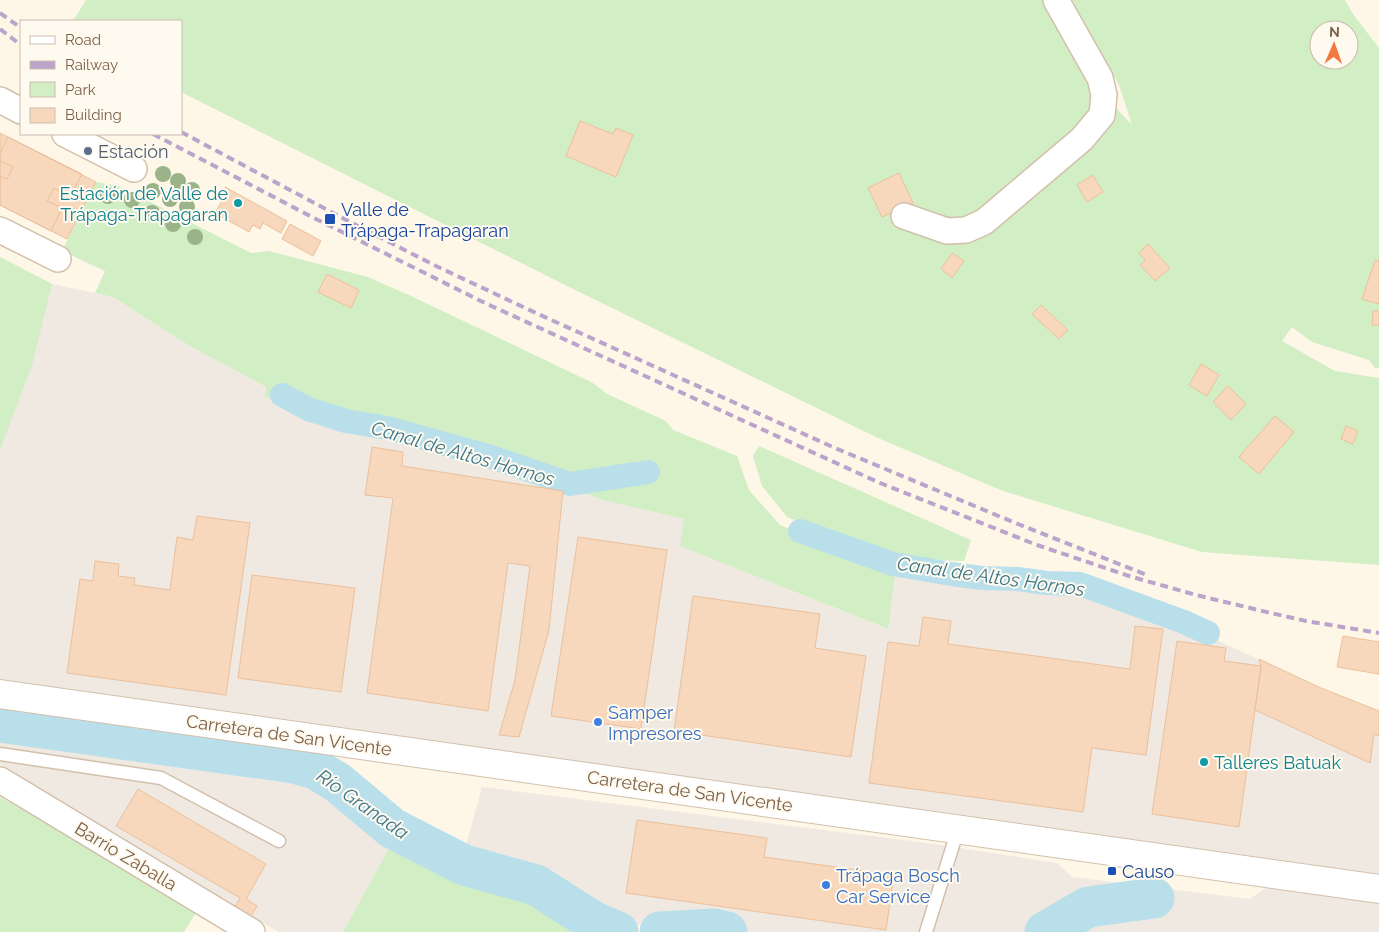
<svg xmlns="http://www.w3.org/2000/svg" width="1379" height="932" font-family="Raleway,sans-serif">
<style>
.industrial{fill:#efe9e1}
.green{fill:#d1eec4;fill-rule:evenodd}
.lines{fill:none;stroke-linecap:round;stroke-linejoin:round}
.canal{stroke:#b9dfeb;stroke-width:24}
.river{stroke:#b9dfeb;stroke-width:41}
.building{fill:#f7d8bc;stroke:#ebc09b}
.service-casing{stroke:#d3c0ab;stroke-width:15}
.minor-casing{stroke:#d3c0ab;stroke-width:28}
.tertiary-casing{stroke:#d3c0ab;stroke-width:30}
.service{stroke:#fff;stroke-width:12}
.minor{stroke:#fff;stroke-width:25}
.tertiary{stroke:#fff;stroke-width:28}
.rail{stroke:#bca3cb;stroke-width:4;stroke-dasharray:8 5;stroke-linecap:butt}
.tree{fill:#9bb389}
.service-dot{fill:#5c6f8a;stroke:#fffaf0;stroke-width:2}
.culture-dot{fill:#0f9aa8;stroke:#fffaf0;stroke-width:2}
.transit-dot{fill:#1a4fb4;stroke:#fffaf0;stroke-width:2}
.shop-dot{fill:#3f7fe0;stroke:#fffaf0;stroke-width:2}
.labels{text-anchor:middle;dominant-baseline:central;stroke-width:4;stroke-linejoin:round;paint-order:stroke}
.service-label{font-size:18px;fill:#4e5e75;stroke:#fffaf0;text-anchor:start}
.culture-label{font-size:18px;fill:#0d838f;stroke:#fffaf0;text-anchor:end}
.transit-label{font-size:18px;fill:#164399;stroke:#fffaf0;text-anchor:start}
.shop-label{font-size:18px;fill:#366cbe;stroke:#fffaf0;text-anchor:start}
.street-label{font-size:18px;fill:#7c5f48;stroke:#fffaf0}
.water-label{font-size:19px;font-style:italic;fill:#3c778a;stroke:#fffaf0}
</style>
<rect width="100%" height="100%" fill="#fef7e8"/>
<path class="industrial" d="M0 257 52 284 113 297 188 345 266 387 265 396 296 412 329 423 409 438 446 447 530 473 603 500 684 519 681 546 887 629 896 566 933 570 977 577 1035 583 1069 584 1105 595 1182 624 1321 688 1379 711V874L0 680Z
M0 736 291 781 331 800 391 845 343 932H279L235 907 0 764Z
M482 787 928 843 1057 863 1072 877 1250 899 1267 887 1379 903V932H751L704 920 637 925 541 877 465 849Z"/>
<path class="green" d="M86 0H1049L1104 95 1132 125 1119 85 1072 0H1345L1353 14 1379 48V368H1375L1369 360 1312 342 1292 327 1282 341 1335 371 1379 378V565L1202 552 1003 491 878 438 565 285 181 92V21H73ZM1319 30H1349V60H1319ZM581 121 613 134 616 128 633 135 615 177 566 156ZM899 173 913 203 882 217 868 188ZM1093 175 1103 192 1087 202 1077 185ZM1148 244 1169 268 1155 281 1140 265 1145 260 1139 253ZM1041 305 1068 329 1060 339 1033 315Z
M96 182 119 186 251 253 269 251 368 277 411 296 593 383 607 394 666 421 673 430 737 456 749 490 780 525 870 561 896 566 888 629 680 546 684 519 603 500 530 473 446 447 409 438 358 432 329 423 296 412 265 396 266 387 188 345 113 297 95 293 105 271 62 251Z
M0 257 52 284 32 365 0 450Z
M759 446 971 540 964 561 932 560 870 550 787 517 762 486 753 456Z
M0 797 62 832 197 911 184 932H0Z
M391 845 473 880 525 897 566 926 582 932H343Z"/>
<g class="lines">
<path class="canal" d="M282 395 308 409 346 421 387 428 488 456 570 484 648 472
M800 531 893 564 951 574 982 578 1018 579 1047 583 1080 584 1184 622 1208 633"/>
<path class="river" d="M0 722 294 763 315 769 337 782 392 828 464 865 536 885 594 922 618 932
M660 932 714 929 727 932
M1045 932 1088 907 1154 898"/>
</g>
<path class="building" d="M580 121 613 134 616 128 633 135 616 177 566 156Z
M0 133 96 182 67 239 0 205Z
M8 137 82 174 70 197 54 188 47 201 62 208 51 231 0 205V176L7 179 13 167 0 161V153Z
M899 173 913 203 882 217 868 188Z
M1093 175 1103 192 1087 202 1077 185Z
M225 187 287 221 281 233 263 223 260 229 253 225 249 232 215 213 227 192Z
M290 224 321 241 313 256 282 239Z
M1148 244 1170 268 1155 281 1140 265 1145 260 1139 253Z
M952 253 964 261 952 278 941 269Z
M1375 260 1379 261V304L1362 299Z
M327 274 359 290 351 308 318 292Z
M1041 305 1068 330 1059 339 1032 314Z
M1373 311H1379V325H1372Z
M1201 364 1219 375 1207 396 1189 385Z
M1228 386 1246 404 1231 420 1213 402Z
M1275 416 1294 432 1259 474 1239 457Z
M1346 426 1358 431 1353 444 1341 439Z
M372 447 403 452 402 466 563 491 549 630 519 737 499 735 515 680 530 566 508 563 488 711 367 693 393 498 365 495Z
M197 516 250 523 226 695 67 673 80 579 93 581 95 561 119 564 118 576 135 578 134 585 170 590 177 537 193 540Z
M578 537 667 550 641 729 551 716Z
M252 575 355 588 341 692 238 678Z
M693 596 820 614 815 648 866 656 851 757 674 731Z
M923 617 951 621 948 644 1130 669 1135 626 1163 629 1146 755 1092 748 1083 812 869 783 888 642 919 646Z
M1343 636 1379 642V674L1337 667Z
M1177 641 1226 648 1224 661 1261 666 1239 827 1152 814Z
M1259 659 1321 688 1379 711V736L1374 734 1370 763 1255 710 1261 666Z
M138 789 266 864 246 899 257 906 251 916 235 907 240 898 116 826Z
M637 820 767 838 764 857 894 875 886 930 626 893Z"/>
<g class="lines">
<defs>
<path id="service" d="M0 754 161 778 279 841
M926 932 958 829"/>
<path id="minor" d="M0 100 21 111
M65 134 134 169
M904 216 947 231 966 230 984 222 1082 139 1102 115 1104 95 1100 78 1056 0
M0 230 58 259
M0 780 252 932"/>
<path id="tertiary" d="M0 694 1379 889"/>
</defs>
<use href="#service" class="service-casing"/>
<use href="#minor" class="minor-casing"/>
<use href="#tertiary" class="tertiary-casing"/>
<use href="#service" class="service"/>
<use href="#minor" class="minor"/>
<use href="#tertiary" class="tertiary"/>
<path class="rail" d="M0 13 21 28
M0 29 21 45
M181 132 352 223 436 266 538 314 835 448 1013 522 1147 575
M153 134 314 218 487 304 880 483 1037 545 1129 576 1196 595 1271 613 1306 621 1379 633"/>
</g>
<g class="tree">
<circle cx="163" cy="174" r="8"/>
<circle cx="178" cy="181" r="8"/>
<circle cx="192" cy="190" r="8"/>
<circle cx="153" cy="191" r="8"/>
<circle cx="108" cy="196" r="8"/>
<circle cx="170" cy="199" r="8"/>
<circle cx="132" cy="200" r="8"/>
<circle cx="187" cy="207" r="8"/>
<circle cx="152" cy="213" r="8"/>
<circle cx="173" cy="224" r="8"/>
<circle cx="195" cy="237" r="8"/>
</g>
<circle class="service-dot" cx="88" cy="151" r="5"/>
<g class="culture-dot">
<circle cx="238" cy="203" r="5"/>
<circle cx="1204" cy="762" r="5"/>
</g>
<g class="transit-dot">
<rect x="324" y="213" width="12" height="12" rx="2.5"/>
<rect x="1107" y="866" width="10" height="10" rx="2.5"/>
</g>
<g class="shop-dot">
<circle cx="598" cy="722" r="5"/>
<circle cx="826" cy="885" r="5"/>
</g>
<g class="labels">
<g class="service-label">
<text x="98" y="151">Estación</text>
</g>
<g class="culture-label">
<text x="228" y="193">Estación de Valle de<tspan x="228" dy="21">Trápaga-Trapagaran</tspan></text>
<text x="1214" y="762" text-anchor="start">Talleres Batuak</text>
</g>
<g class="transit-label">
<text x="341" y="209">Valle de<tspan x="341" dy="21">Trápaga-Trapagaran</tspan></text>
<text x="1122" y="871">Causo</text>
</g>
<g class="shop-label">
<text x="608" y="712">Samper<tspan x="608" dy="21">Impresores</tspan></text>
<text x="836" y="875">Trápaga Bosch<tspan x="836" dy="21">Car Service</tspan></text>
</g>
<g class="street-label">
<text transform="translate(289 735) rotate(8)">Carretera de San Vicente</text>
<text transform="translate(690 791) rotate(8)">Carretera de San Vicente</text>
<text transform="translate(126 856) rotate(31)">Barrio Zaballa</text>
</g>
<g class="water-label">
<text transform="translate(463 453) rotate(16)">Canal de Altos Hornos</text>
<text transform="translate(991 576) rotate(8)">Canal de Altos Hornos</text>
<text transform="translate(363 804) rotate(35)">Río Granada</text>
</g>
</g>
<rect x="20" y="20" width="162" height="115" fill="#fffaf0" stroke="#cbbcad"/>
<rect x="30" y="36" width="25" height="8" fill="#ffffff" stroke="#cbbcad"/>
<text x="65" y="45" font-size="15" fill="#7c5f48">Road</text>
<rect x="30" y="61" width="25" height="8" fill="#bca3cb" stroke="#cbbcad"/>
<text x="65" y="70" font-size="15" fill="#7c5f48">Railway</text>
<rect x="30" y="82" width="25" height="15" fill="#d1eec4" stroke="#cbbcad"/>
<text x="65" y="95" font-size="15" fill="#7c5f48">Park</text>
<rect x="30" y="108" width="25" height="15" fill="#f7d8bc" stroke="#cbbcad"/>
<text x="65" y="120" font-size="15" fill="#7c5f48">Building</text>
<g transform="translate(1334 45) rotate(2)"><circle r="24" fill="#fffaf0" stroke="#cbbcad"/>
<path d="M0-4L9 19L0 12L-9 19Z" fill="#f37842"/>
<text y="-8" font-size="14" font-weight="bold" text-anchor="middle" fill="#7c5f48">N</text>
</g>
</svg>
